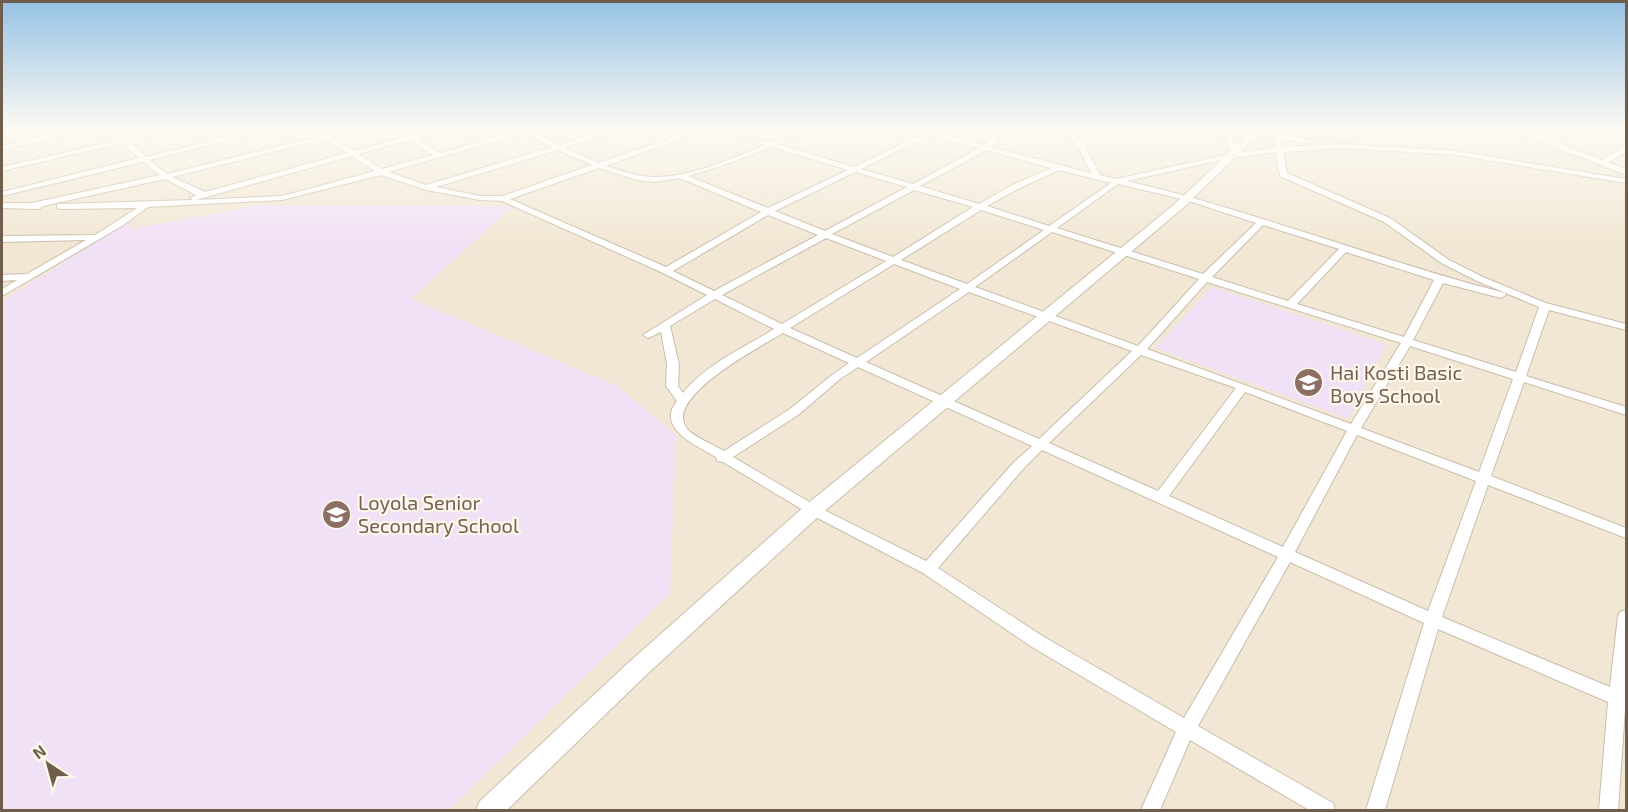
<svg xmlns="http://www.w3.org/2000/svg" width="1628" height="812" font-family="'Exo 2',sans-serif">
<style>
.residential{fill:#f1e7d4}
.education{fill:#f1e1f6}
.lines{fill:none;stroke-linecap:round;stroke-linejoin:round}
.street-casing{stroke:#cabdac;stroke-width:2}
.secondary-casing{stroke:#cdbeab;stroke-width:2}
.street{fill:#fff;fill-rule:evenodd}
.secondary{fill:#fff;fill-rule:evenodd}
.labels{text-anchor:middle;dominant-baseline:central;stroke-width:4.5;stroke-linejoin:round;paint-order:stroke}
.education-label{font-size:20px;fill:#785e54;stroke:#fdf8ea;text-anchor:start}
</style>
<rect width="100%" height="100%" fill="#faf5e5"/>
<path class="residential" d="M2 130H1626V810H2Z"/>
<path class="education" d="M258 205 513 206 411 299 617 386 676 435 670 593 449 810H2V301L129 222 131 229Z
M1212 287 1386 344 1349 419 1155 348Z"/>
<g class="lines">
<defs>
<path id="street" d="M73 130H86L2 150V146Z
M110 130H117L125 138 160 130H172L129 141 146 157 255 130H267L150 160 167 174 320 136 313 130H321L327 134 344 130H355L332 137 354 151 429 130H440L416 138 440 153 520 130H531L559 145 608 130H618L565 148 599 163 694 130H704L606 166C621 171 636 176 652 177 690 178 730 159 765 145L719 130C737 130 752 141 770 142 782 143 796 130 810 130L778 144 854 167 922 134 911 130H922L985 145 998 130H1005L991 147 1091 173 1076 143 1060 130H1068L1083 142 1100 175 1116 179 1235 153 1231 151 1221 130H1228L1239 151 1236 153 1275 148 1274 138 1235 132 1232 130 1273 133V130H1279L1280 134 1314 141 1310 143 1281 139 1282 147 1343 144 1456 151 1626 179V183L1456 155 1343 148 1283 152 1287 173 1390 218 1449 260 1483 277 1546 303 1626 324V330L1549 310 1526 376 1626 407V415L1524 382 1491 476 1626 528V538L1488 485 1442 617 1610 687 1618 616 1620 612 1626 610V709H1625L1618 810H1599L1608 702 1438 629 1385 810H1366L1424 623 1290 562 1198 726 1333 803 1335 810H1309L1190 740 1160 810H1141L1176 732 1032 647 923 573 808 513 723 462 717 461 716 457C697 446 655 428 677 401L666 386 667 364 661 332 648 338 643 335 707 295 663 273 502 201 480 200 426 190 381 175 282 200 148 207 122 226 2 296V289L17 280 2 281V275L27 274 86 240 2 242V236L95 235 137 208 60 209 57 208V204L193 200 190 198 196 195 165 179 43 206 39 209 2 208V203H32L160 175 143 162 2 196V192L139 158 122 143 2 171V167L119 140ZM524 133 552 147 426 185 389 172ZM929 136 979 148 913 184 861 169ZM325 139 347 153 205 192 172 177ZM409 140 433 155 382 169 359 154ZM772 147 848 170 768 208 688 176 724 165ZM558 150 592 165 502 196H480L436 187ZM987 150 1051 168 1012 185 979 204 920 186ZM1276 152 1280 176 1384 222 1443 264 1477 281 1539 307 1516 372 1413 340 1443 283 1501 298 1506 295 1505 293C1377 260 1255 211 1127 181L1230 158ZM352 156 375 171 282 196 196 200ZM599 168 637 180 654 182 680 178 761 212 666 267 510 199ZM1059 170 1111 183 1049 226 987 206 1018 189ZM855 172 907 187 825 231 775 211ZM1118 184 1186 200 1256 223 1203 274 1057 228ZM914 190 973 207 893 257 832 234ZM981 210 1044 230 967 284 901 260ZM768 215 818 235 714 291 673 271ZM1263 225 1339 249 1288 301 1212 277ZM1052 232 1199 279 1138 346 975 287ZM826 238 886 261 782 324 722 295ZM1346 252 1434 280 1404 337 1297 304ZM894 264 960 289 857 358 790 328ZM1207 282 1401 343 1351 424 1147 349ZM969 292 1132 351 1039 439 866 362ZM715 299 774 329C744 348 706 364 683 393L678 386 679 364 670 326ZM783 333 849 363 832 375 790 409 724 451C714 445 695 437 688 430 659 399 763 345 783 333ZM1410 346 1513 379 1479 472 1361 428ZM1141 355 1236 388 1158 491 1049 443ZM858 367 1032 446 1014 462 926 561 818 507 733 457 798 415 840 379ZM1245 392 1347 431 1283 547 1169 496ZM1357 435 1476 481 1428 611 1295 552ZM1042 450 1278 557 1184 718 1044 637 938 568 1024 468Z
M1552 130H1561L1542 141 1535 139Z
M1623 147H1626V152L1604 165 1597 163Z"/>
<path id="secondary" d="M1253 130H1263L1184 207 820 515 643 678 507 810H476L480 801 627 664 806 505 1176 203Z
M1510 130H1524L1626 169V175Z"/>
</defs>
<use href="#street" class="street-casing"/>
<use href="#secondary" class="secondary-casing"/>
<use href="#street" class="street"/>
<use href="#secondary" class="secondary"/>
</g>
<linearGradient id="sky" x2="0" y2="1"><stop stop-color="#96c2e5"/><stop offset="0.53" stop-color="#fdfaf3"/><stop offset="1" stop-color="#fdfaf3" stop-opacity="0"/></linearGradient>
<rect width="1628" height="244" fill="url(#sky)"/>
<defs>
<symbol id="school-disc" viewBox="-11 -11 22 22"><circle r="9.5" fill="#8d6e63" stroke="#fdf8ea"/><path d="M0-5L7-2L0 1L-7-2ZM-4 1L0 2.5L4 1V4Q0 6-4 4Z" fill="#fff"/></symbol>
</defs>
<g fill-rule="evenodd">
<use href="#school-disc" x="1292" y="366" width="33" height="33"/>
<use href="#school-disc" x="320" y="498" width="33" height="33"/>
</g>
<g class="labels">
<g class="education-label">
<text x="1330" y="372">Hai Kosti Basic<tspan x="1330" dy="23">Boys School</tspan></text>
<text x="358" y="502">Loyola Senior<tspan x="358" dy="23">Secondary School</tspan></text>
</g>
</g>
<rect width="1628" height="812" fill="none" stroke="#705e4d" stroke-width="6"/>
<g transform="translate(48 764) rotate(324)" stroke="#fdf8ea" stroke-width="4.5" paint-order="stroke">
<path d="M0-4.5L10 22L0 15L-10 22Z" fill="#705e4d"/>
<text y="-9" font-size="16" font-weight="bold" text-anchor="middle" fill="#705e4d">N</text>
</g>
</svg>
